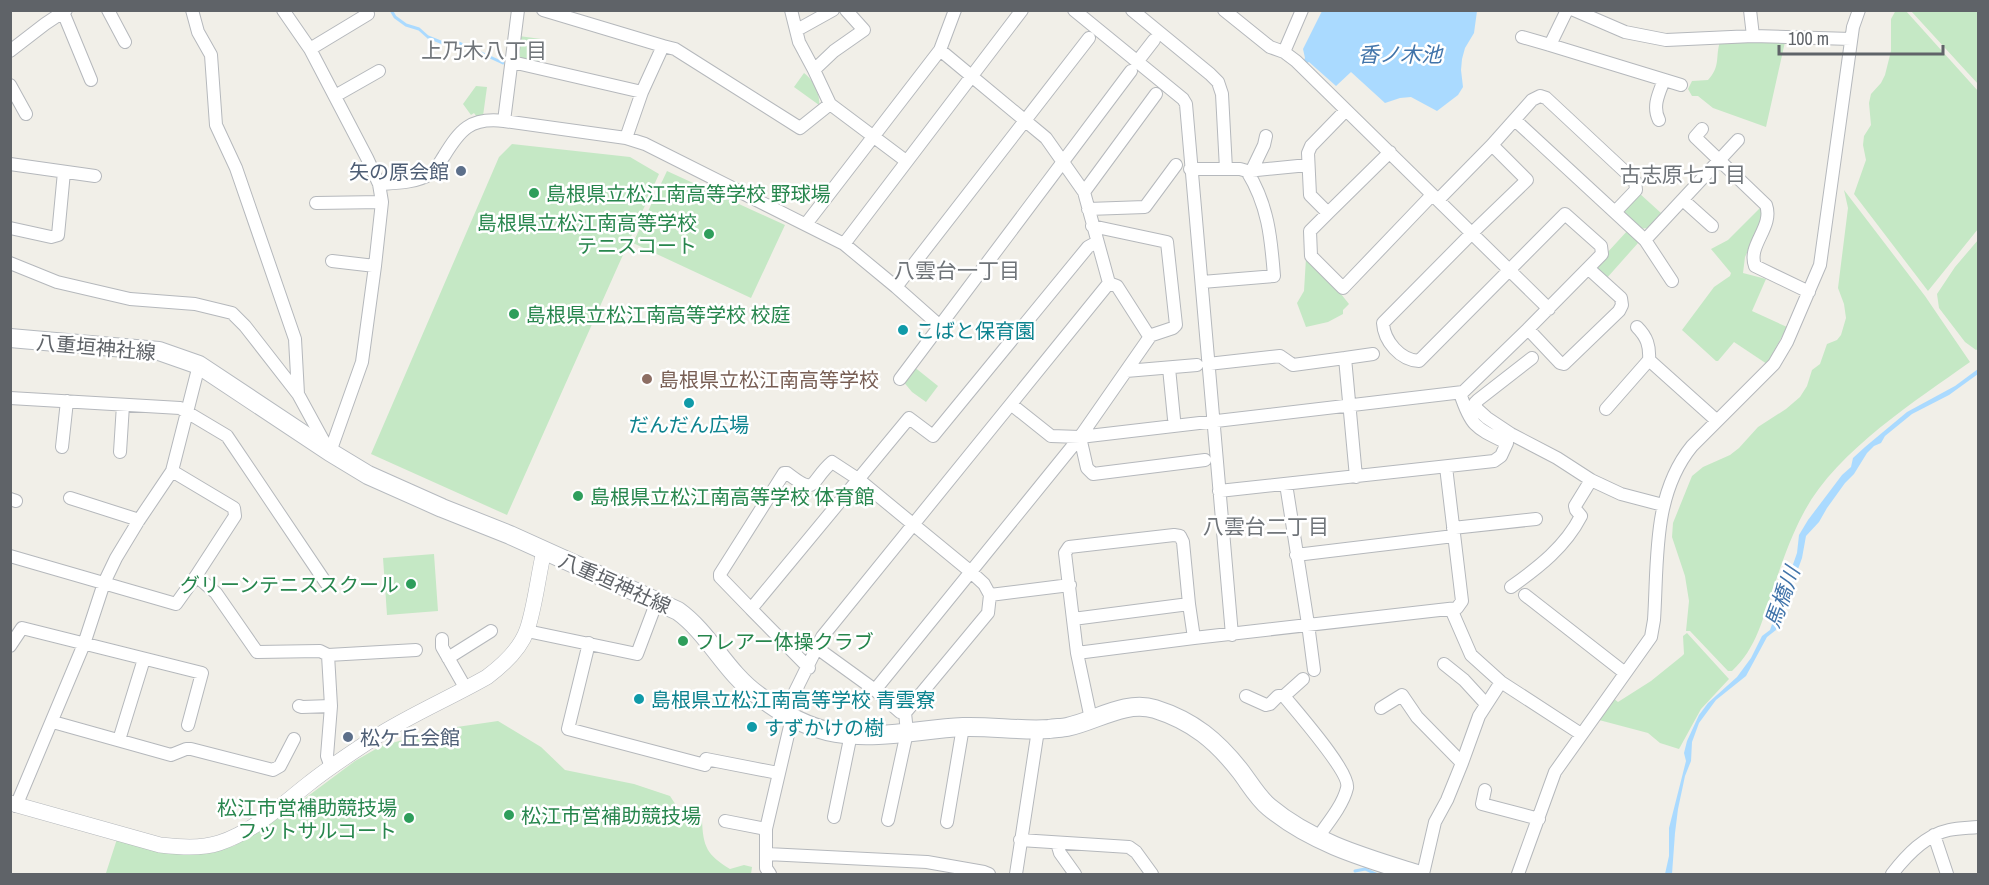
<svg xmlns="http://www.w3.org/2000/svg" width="1989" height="885" font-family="'Archivo Narrow','Noto Sans JP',sans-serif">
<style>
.green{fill:#c5e8c5}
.water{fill:#aadaff}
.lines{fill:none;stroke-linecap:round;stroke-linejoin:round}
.stream{stroke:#aadaff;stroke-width:3}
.minor-casing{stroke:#b5b8bc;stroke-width:14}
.tertiary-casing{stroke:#b5b8bc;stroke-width:16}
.secondary-casing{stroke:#b6babf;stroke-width:20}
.minor{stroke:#fff;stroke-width:12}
.tertiary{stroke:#fff;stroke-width:15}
.secondary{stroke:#fff;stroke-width:18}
.service-dot{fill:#5c6f8a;stroke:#fff;stroke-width:2}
.leisure-dot{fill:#2e9e5b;stroke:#fff;stroke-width:2}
.culture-dot{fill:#0f9aa8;stroke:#fff;stroke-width:2}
.education-dot{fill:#8d6e63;stroke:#fff;stroke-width:2}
.labels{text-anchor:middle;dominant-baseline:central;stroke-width:5;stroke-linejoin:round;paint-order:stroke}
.service-label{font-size:20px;fill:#4e5e75;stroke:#fff;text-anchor:end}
.leisure-label{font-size:20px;fill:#27864d;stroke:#fff;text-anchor:start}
.culture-label{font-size:20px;fill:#0d838f;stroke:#fff;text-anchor:start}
.street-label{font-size:20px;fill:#5f6368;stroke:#fff}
.education-label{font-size:20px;fill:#785e54;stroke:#fff;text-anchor:start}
.neighbourhood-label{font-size:21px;fill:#70757a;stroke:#fff}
.water-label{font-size:21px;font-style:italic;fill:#4174aa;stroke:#fff}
</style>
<rect width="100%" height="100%" fill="#f1efe8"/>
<path class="green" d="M1896 10 1906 11 1978 91V229L1928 291 1854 194 1866 160 1863 145 1864 136 1871 125 1869 103 1871 94 1881 83 1885 75 1891 51V19Z
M1911 11H1978V84Z
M519 36 541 39 538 62 520 59 516 52Z
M1720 42H1785L1766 127 1713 108 1698 96H1692L1688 89 1692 81 1708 80C1721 66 1715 57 1720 42Z
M804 73C812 78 821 95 819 105L794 87Z
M476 86 487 87 483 116 477 117 474 113 471 115 463 104Z
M512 144 630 157 659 174 507 515 371 454 499 157Z
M667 171 785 225 751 298 633 243Z
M1844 190 1925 296 1970 362C1915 401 1834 453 1803 514 1791 536 1782 563 1774 586 1763 617 1757 648 1732 671H1728L1690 631H1686L1689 601 1685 576 1672 537 1673 523 1692 476 1703 467 1730 455 1739 448 1758 427 1786 409 1800 397 1807 386 1812 370 1820 364 1827 344 1837 340 1841 335 1846 318 1844 304 1838 288 1848 208Z
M1639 193 1661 213 1648 228 1640 229 1625 215V210Z
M1762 206 1764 217 1745 257 1743 273 1766 279 1752 311 1787 327 1767 364 1734 342 1718 361H1716L1682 330 1714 287 1730 276 1731 273 1711 249 1728 240Z
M1628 230 1637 240 1638 243 1606 279 1597 271 1596 265Z
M1978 240V349L1976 350 1965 342 1939 308 1937 294 1955 267Z
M1306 258 1337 289 1349 304 1343 310V314L1328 322 1306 327 1297 303 1304 291Z
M913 366 938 386 926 402 912 392 902 380Z
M434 554 438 611 387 615 383 558Z
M1687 633 1729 679 1701 709 1679 749 1660 743 1648 733 1599 720 1612 697 1618 702 1651 681 1682 656 1684 654 1683 636Z
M498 721 541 747 565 770 634 784 670 796 687 822 694 817 702 820C703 847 707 855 730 869L744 865 752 867 751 874H86L106 873 117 839 210 851 234 846 292 808 355 761 381 746 443 729Z"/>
<path class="water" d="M1322 11H1477L1474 33 1465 48 1462 59 1461 70 1463 87 1458 95 1437 111 1411 97 1400 98 1385 103 1351 72 1336 86 1309 62 1307 63 1304 60 1305 58 1303 49Z
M1978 369V374L1949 395 1912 414 1885 436 1881 443 1874 446 1867 453 1854 474 1845 483 1827 508 1819 522 1806 536 1802 558 1776 630 1767 637 1746 676 1716 700 1699 723 1692 742 1691 761 1685 776 1678 809 1675 833 1672 874H1665L1669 856V828L1686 761 1684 753 1687 741 1699 715 1708 703 1737 677 1751 658 1762 636 1770 630 1797 553 1799 535 1808 520 1842 475 1851 467 1853 458 1865 447 1907 412 1955 386Z"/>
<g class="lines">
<path class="stream" d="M391 10 395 17 406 25 419 29 428 37 443 43 457 42 503 63
M1355 871 1365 869 1376 874"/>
<defs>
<path id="minor" d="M108 10 125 42
M192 10 198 32 211 55 216 125 236 168 295 339 298 394 328 449
M283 10 310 49 367 158 379 184 382 202 375 266 362 362 330 452
M543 10 663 46
M791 10 799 42 814 70
M846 10 864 30 834 51 814 70 830 104 906 161
M955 10 940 50 1046 138 1084 192 1109 283
M1074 10 1183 99 1186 104 1232 635
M1132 10 1210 74 1218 82 1222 94 1226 169
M1224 10 1270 47 1284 52 1296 61 1549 309
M1567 10 1550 45 1681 85
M1574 10 1625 32 1666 40 1753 36 1851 39
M1750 10 1753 36
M63 12 91 80
M797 30 833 10
M1522 37 1550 45
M310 49 368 14
M10 51 45 24 66 10
M1284 52 1302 10
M512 62 642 92
M1137 62 1154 40
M10 85 26 114
M335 96 379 71
M1346 110 1311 146 1308 153 1310 195 1328 213 1390 152
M1515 120 1645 240 1672 281
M1659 120C1652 106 1659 93 1664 80
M504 121 518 10
M1702 129 1695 137 1766 205C1774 227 1747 245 1755 266L1809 292
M626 138 642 92 663 46 675 49 800 128 830 104
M1492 145 1527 180 1472 233 1383 323C1384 341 1400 360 1419 361L1565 214 1601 246 1602 254 1528 329 1560 363 1564 364 1619 311 1622 305 1621 298 1589 269
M10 164 95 176
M1190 169H1240L1247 171C1268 205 1271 237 1274 276L1202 282
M1247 171 1308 165
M1251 172 1264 145 1266 136
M379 184C394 183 416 183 430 174 436 170 440 162 444 156 460 130 470 117 504 121L626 138 645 144 844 244 896 287
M1084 192 1156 94
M1438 200 1492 145 1532 100 1540 96 1546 98 1635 181 1636 190 1615 212
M1683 200 1712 226
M316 203 382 202
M1088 209 1145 207 1176 165
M1328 213 1310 231 1311 256 1343 288 1432 195
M806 224 940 50
M1092 226 1167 242 1176 325 1173 328 1149 336
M10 228 51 237 58 235 64 172
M1645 240 1738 140
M844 244 1022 10
M332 261 375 266
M10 263 57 282 130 299 195 304 232 313 245 326 298 394
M940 326 896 287 1089 38
M1345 358 1373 354
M1532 358 1478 400 1475 403 1477 409 1487 418 1511 434 1557 458 1591 480 1621 494 1663 505
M1649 360 1716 420
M1208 364 1280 356 1293 365 1345 358 1356 477
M1169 368 1174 419
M1126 371 1197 365
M900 379 1131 71
M10 398 180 408 227 436 326 583
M1012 405 1051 436 1080 437 1149 338V336L1117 286 1109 283
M1606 409 1649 360C1650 346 1647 337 1637 327
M1080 437 1087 468 1093 474 1205 460
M62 447 67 401
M120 452 123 405
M172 471 234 508 235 516 196 576 216 593 257 652 320 651 328 655 331 706 327 756 331 767
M1286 484 1308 624 1314 670
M1219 491 1494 461 1501 456 1507 443C1476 428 1471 427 1460 393
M70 498 139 520
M10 499 16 501
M1453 528 1536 519
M1296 555 1454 536
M10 556 176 604 196 576
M1511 587C1539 567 1565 547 1581 516L1576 510 1575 506 1591 480
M1525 595 1625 673
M751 609 720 577V574L784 473H787C818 497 809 482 832 462L858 479 971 572 984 584 990 595
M1451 609 1471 655 1501 682 1581 734
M1073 619 1189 604 1194 638
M527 631 637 654 657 601
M442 639V647L466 689
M589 643 568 729 705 765
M10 646 22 628 202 673 188 725
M817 648 875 690 900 712 905 713 988 613 990 595 1070 585
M1077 653 1065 553 1069 547 1174 535 1180 536 1183 542 1189 604
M328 655 416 650
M448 658 491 631
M1444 664 1464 680 1486 704
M809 668 751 609 909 418 933 436 1088 247 1097 242
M875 690 1080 437 1463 392 1528 329
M1246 696 1266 705 1270 704 1278 696H1284C1296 711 1351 773 1347 788 1343 805 1328 823 1318 837
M1284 696 1303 679
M299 706 302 707 331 706
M1381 708 1402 695 1417 717 1462 763 1447 800 1435 822 1423 874
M785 712 822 637 1109 283
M1091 719 1077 653 1194 638 1457 608 1462 601 1446 467
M53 722 171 755 186 749H191L273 770 280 766 294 739
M119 740 144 659
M706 759 778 773
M1462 763 1479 716 1501 682
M1485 790 1482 804 1539 819
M16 806 84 644 104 583 116 558 139 520 172 471 199 365
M834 817 851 734
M888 820 907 732 905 713
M725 821 766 829
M947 822 963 727
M1934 835 1947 874
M1020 840 1129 847 1136 852 1152 874
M1057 843 1060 853 1075 874
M767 854 927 862 984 872 989 874
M770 874 766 868V829L790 726 793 718
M1016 874 1038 730
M1518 874 1555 772 1651 637 1654 620C1658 561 1652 495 1692 446L1774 364 1787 342 1820 265 1853 27 1859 10
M1892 874C1906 856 1925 835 1949 830 1959 828 1969 828 1978 827"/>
<path id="tertiary" d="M10 803 160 845C179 847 200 849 219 843 253 832 279 807 307 785 328 768 351 753 374 738 410 715 450 698 487 677 503 665 520 650 527 630 535 607 538 576 544 551"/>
<path id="secondary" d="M10 338 159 351 199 365 330 452 368 475 442 508 510 535 678 611C710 634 725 672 759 696 781 713 809 728 836 733 878 740 921 729 963 727 992 726 1021 731 1049 729 1055 728 1062 728 1067 727 1096 721 1125 700 1155 709 1193 721 1217 741 1241 772 1250 784 1258 798 1269 807 1312 843 1366 858 1417 874"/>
</defs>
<use href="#minor" class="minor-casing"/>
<use href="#tertiary" class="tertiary-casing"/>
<use href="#secondary" class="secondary-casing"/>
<use href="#minor" class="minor"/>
<use href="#tertiary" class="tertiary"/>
<use href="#secondary" class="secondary"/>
</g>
<g class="service-dot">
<circle cx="461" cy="171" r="6"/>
<circle cx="348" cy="737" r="6"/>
</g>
<g class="leisure-dot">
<circle cx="534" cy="193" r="6"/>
<circle cx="709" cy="234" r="6"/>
<circle cx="514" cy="314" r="6"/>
<circle cx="578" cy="496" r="6"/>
<circle cx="411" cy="584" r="6"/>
<circle cx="683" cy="641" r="6"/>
<circle cx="509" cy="815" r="6"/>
<circle cx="409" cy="818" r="6"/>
</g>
<g class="culture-dot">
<circle cx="903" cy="330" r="6"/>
<circle cx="689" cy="403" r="6"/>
<circle cx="639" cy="699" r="6"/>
<circle cx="752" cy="727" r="6"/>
</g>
<circle class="education-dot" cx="647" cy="379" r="6"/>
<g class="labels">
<g class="service-label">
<text x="449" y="171">矢の原会館</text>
<text x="360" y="737" text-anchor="start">松ケ丘会館</text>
</g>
<g class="leisure-label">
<text x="546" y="193">島根県立松江南高等学校 野球場</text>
<text x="697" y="222" text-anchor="end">島根県立松江南高等学校<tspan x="697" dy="23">テニスコート</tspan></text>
<text x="526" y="314">島根県立松江南高等学校 校庭</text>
<text x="590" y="496">島根県立松江南高等学校 体育館</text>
<text x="399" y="584" text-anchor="end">グリーンテニススクール</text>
<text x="695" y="641">フレアー体操クラブ</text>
<text x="397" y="807" text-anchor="end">松江市営補助競技場<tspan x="397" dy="23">フットサルコート</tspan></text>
<text x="521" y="815">松江市営補助競技場</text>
</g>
<g class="culture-label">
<text x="915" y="330">こばと保育園</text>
<text x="689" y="424" text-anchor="middle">だんだん広場</text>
<text x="651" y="699">島根県立松江南高等学校 青雲寮</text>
<text x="764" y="727">すずかけの樹</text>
</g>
<g class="street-label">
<text transform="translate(96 347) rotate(5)">八重垣神社線</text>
<text transform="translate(615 583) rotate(24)">八重垣神社線</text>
</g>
<g class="education-label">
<text x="659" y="379">島根県立松江南高等学校</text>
</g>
<g class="neighbourhood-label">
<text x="484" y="50">上乃木八丁目</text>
<text x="1683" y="174">古志原七丁目</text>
<text x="957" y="270">八雲台一丁目</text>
<text x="1266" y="526">八雲台二丁目</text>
</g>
<g class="water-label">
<text x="1400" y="54">香ノ木池</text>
<text transform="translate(1782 597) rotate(-70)">馬橋川</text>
</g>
</g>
<rect width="1989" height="885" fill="none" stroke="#5f6368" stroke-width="24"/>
<path d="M1779 45v9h164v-9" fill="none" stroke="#5f6368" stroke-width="3"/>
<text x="1788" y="45" font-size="18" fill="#5f6368" stroke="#ffffff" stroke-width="4.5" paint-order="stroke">100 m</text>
</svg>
